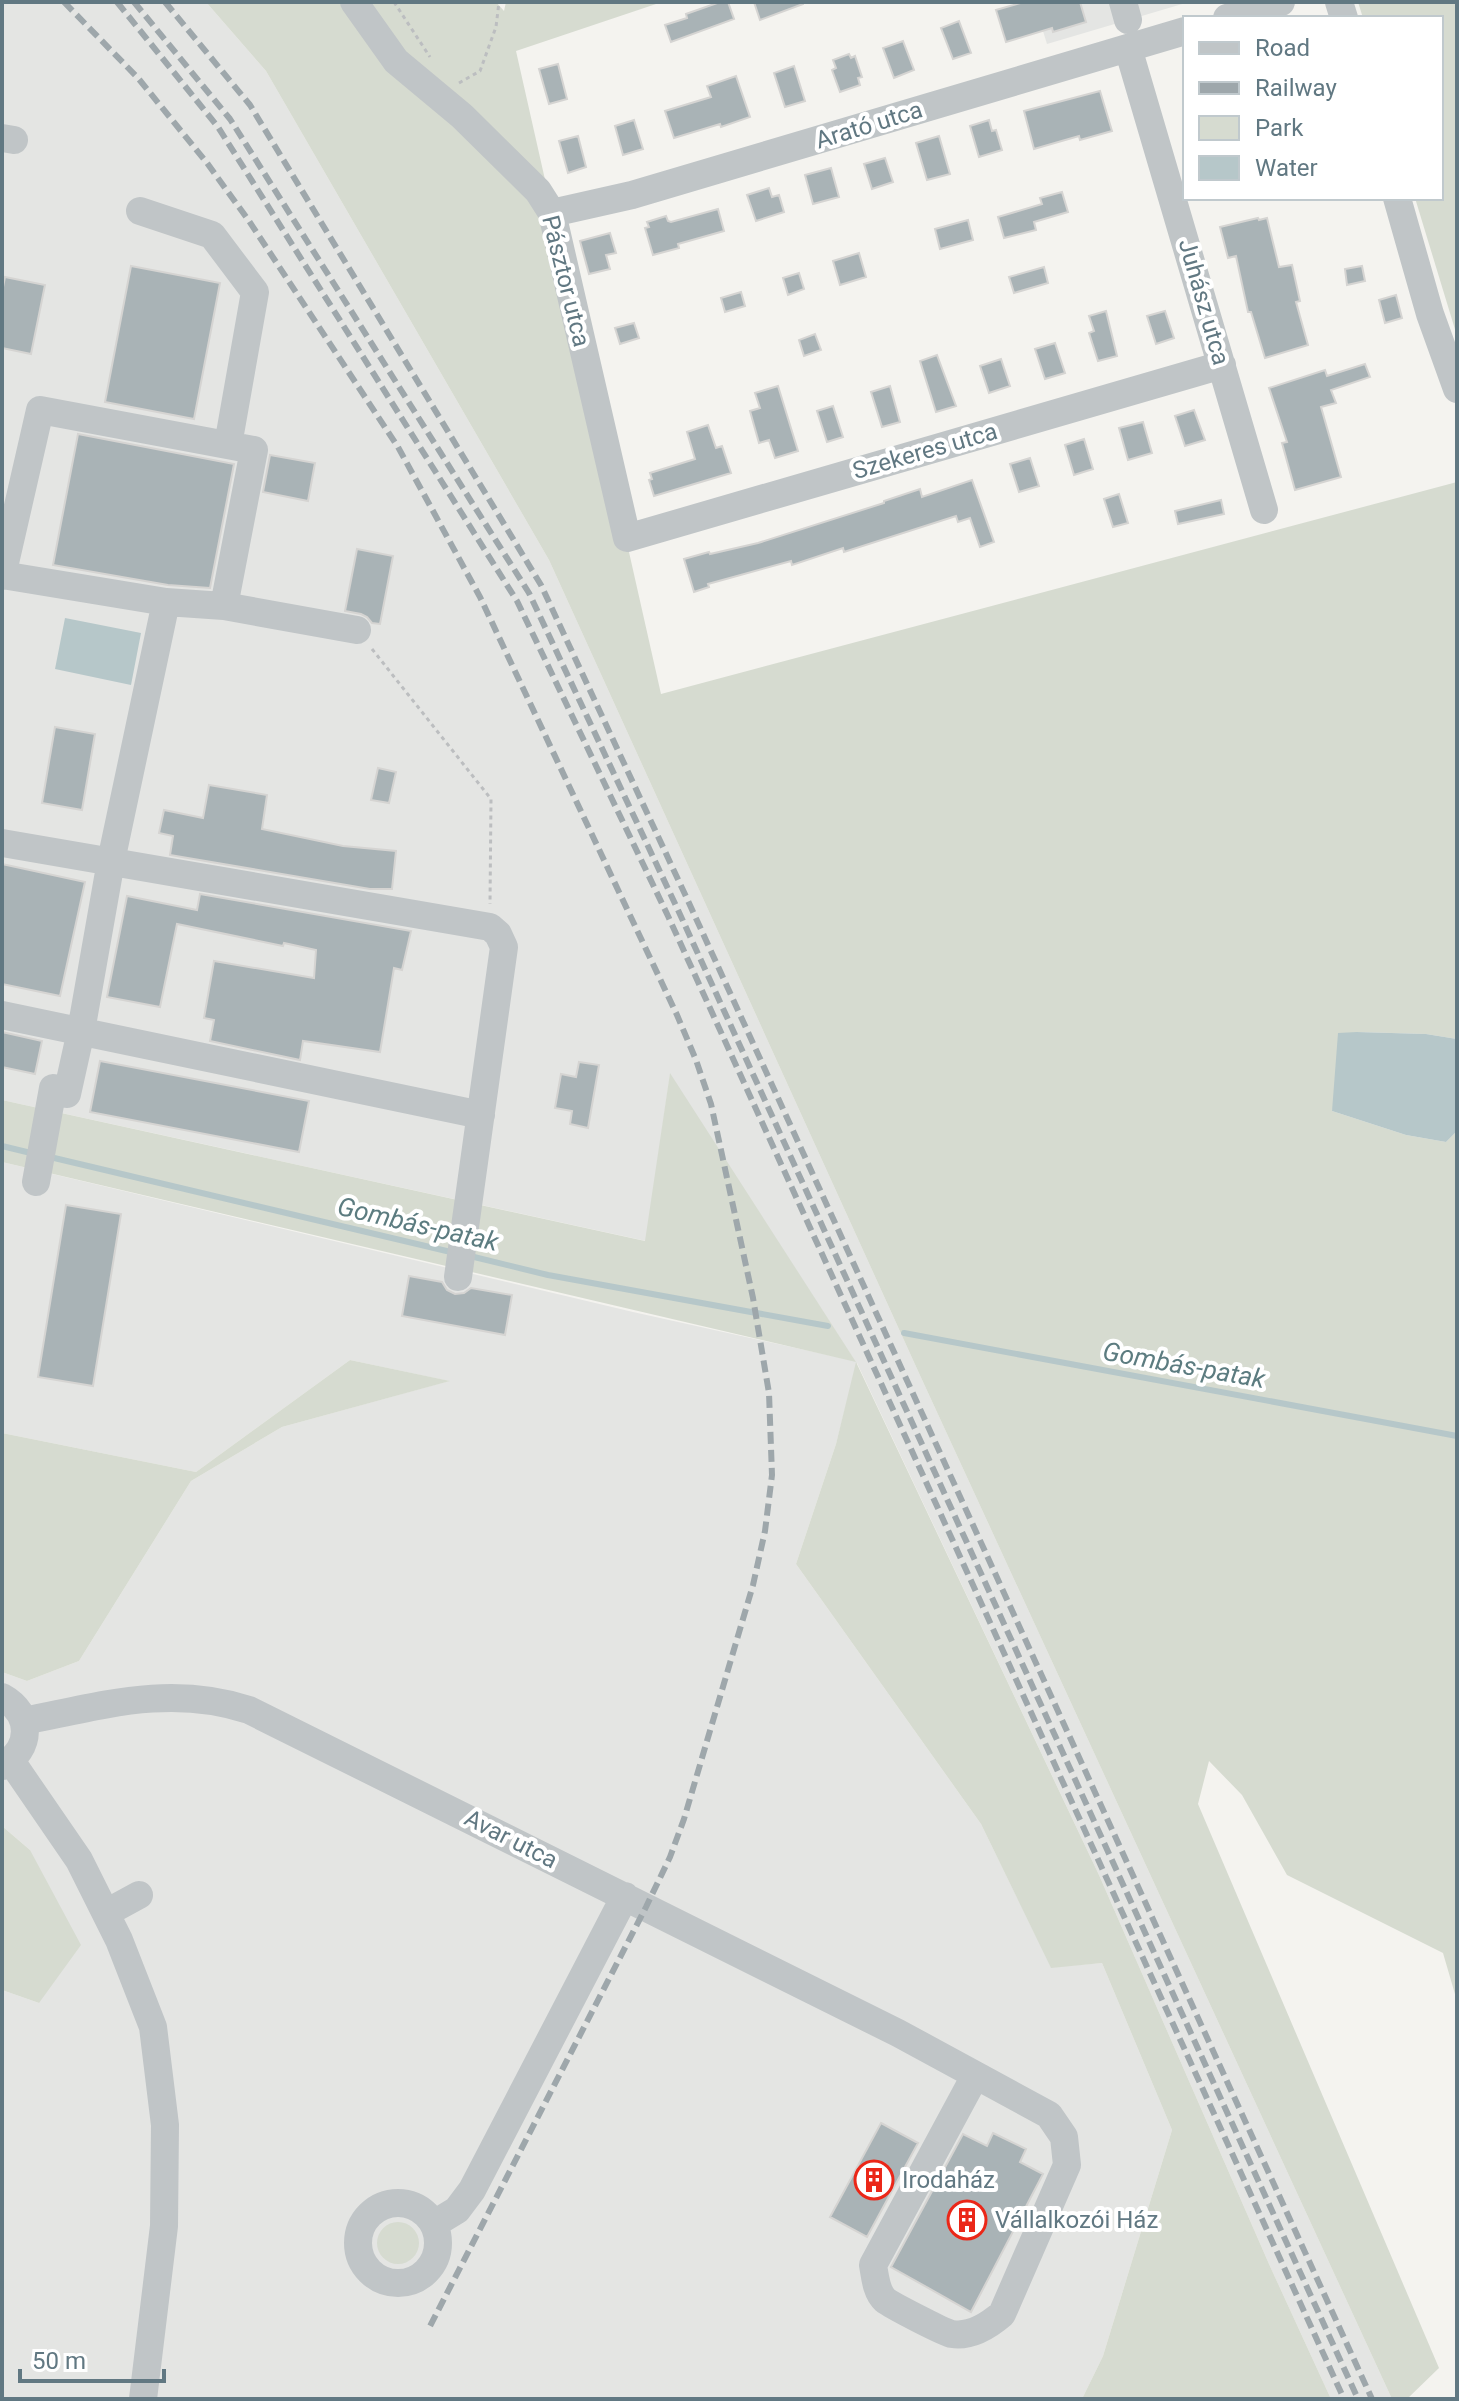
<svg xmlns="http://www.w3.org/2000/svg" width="1459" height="2401" font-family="Roboto,sans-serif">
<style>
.built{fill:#e4e5e3}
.green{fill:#d6dbd0}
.water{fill:#b6c7c9}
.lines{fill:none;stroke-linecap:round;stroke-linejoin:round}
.stream{stroke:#b6c7c9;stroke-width:6}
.building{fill:#a9b3b6;stroke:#d5d4d2;stroke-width:2}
.path{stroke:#bcbec0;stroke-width:3;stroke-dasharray:4 4;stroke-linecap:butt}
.minor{stroke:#c0c5c7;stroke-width:28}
.rail{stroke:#9ea7ab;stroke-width:6;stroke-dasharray:12 6;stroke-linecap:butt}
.labels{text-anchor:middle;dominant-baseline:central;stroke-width:8;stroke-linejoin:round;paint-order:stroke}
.street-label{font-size:24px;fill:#617882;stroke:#fff}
.poi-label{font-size:24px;fill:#617882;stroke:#fff;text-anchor:start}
.water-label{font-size:26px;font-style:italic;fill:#5c7c80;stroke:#fff}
</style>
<rect width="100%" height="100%" fill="#f4f3ef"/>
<path class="built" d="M2 2H206L266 71 549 560 918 1371 1392 2399H1331L1269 2264 1099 1875 857 1363 836 1444 796 1564 981 1824 1051 1967 1102 1963 1172 2130 1103 2356 1082 2399H2V1990L39 2003 30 1850 2 1826V1672L27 1681 79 1661 191 1481 282 1427 449 1381 350 1360 196 1472 2 1433V1162L633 1312 855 1361 670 1075 646 1241 2 1100Z
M1034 2H1189L1047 44Z"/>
<path class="green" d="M206 2H496L504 11 506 2H662L516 51 661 694 1457 482V1039L1426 1034 1357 1032 1332 1111 1406 1135 1446 1142 1457 1131V2001L1443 1953 1287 1875 1242 1795 1209 1761 1198 1804 1439 2368 1407 2399H1392L918 1371 549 560 266 71Z
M1358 2H1457V336L1415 198H1441V18H1363Z
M670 1073 856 1362 1099 1875 1269 2264 1331 2399H1082L1103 2356 1172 2130 1102 1963 1051 1968 981 1824 796 1564 836 1444 856 1362 2 1162V1100L645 1241Z
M350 1360 450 1381 282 1427 191 1481 79 1661 27 1681 2 1672V1433L196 1472Z
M2 1826 30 1850 81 1945 39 2003 2 1990Z
M377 2243a21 21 0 1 1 42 0a21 21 0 1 1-42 0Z"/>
<path class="water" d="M65 618 141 633 131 685 55 669Z
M1357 1032 1426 1034 1457 1039V1131L1446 1142 1406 1135 1332 1111 1338 1033Z"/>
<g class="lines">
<path class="stream" d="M2 1146 35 1154
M50 1157 455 1253
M470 1256 548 1275 828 1326
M904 1333 1457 1436"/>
</g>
<path class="building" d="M720 2H728L734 19 671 42 665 25 687 18 686 14Z
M754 2H803V4L760 20Z
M1024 2H1080L1086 22 1053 32 1052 28 1006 42 996 10Z
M959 21 971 53 953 59 941 28Z
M903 41 914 70 894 78 883 48Z
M849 54 851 58 855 56 862 77 858 78 860 85 840 92 832 70 836 68 833 60Z
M558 64 567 99 549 104 539 69Z
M794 66 805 101 785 107 774 73Z
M736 76 750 117 721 127 720 124 674 138 665 111 711 97 707 86Z
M1100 91 1112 131 1080 140 1079 136 1034 149 1024 111Z
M634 120 643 149 623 155 615 126Z
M989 120 992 131 996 130 1002 150 979 157 970 126Z
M578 136 586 167 568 173 559 141Z
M939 136 950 174 927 180 916 143Z
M885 158 893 182 872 189 864 164Z
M831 168 839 197 813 204 805 175Z
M769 188 772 197 779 195 784 212 756 221 747 195Z
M1062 192 1068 212 1034 222 1036 230 1004 238 998 217 1042 204 1040 198Z
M718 209 724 231 678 244 679 248 653 255 645 228 649 227 647 222 666 216 668 221 671 222Z
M1258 218 1259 220 1267 218 1279 267 1292 265 1300 301 1296 302 1308 345 1265 358 1251 312H1248L1236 256 1228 258 1220 227Z
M968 220 973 240 940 249 935 229Z
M610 233 616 253 606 255 610 269 589 274 580 241Z
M859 253 866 277 840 285 833 261Z
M131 266 220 283 194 419 105 402Z
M1362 266 1365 281 1347 285 1345 269Z
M1044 267 1048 283 1014 293 1009 277Z
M799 273 804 289 788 295 783 278Z
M5 277 45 285 31 354 2 348V292Z
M741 292 745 306 725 312 721 298Z
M1396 295 1402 318 1385 323 1379 300Z
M1106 311 1117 356 1098 361 1089 333 1094 331 1089 316Z
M1165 311 1174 338 1156 344 1147 316Z
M634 323 639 338 620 344 615 328Z
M815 334 821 350 804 356 799 340Z
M1055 343 1065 373 1045 379 1035 349Z
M937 355 956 406 936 412 920 361Z
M1001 359 1010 386 989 393 980 366Z
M1365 364 1370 377 1331 390 1336 403 1321 407 1341 477 1295 490 1282 443 1287 442 1269 388 1325 370 1327 376Z
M778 386 798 451 775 458 769 440 759 443 750 411 760 408 755 393Z
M890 386 900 422 882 427 871 392Z
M833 406 843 437 827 442 817 411Z
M1194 410 1205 440 1185 446 1175 416Z
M1143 422 1152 453 1128 460 1119 428Z
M708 425 716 448 722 446 731 473 654 496 649 480 652 479 650 473 695 459 687 432Z
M78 434 234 464 210 588 168 585 53 565Z
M1084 439 1093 469 1074 475 1065 445Z
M270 455 315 463 308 501 263 492Z
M1030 458 1039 486 1019 492 1010 464Z
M972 480 994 542 980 547 970 518 958 522 956 516 844 552 843 548 792 565 791 561 708 584 709 587 694 592 684 559 709 552 710 554 758 543 884 503V501L920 489 922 497Z
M1119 494 1128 523 1113 527 1104 499Z
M1221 500 1224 514 1178 524 1175 511Z
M357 549 393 556 380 624 372 623 367 617 361 614 345 611Z
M55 727 95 734 82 810 42 803Z
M378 768 396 772 389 803 371 800Z
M209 785 267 795 262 829 343 846 396 851 392 889H370L170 855 173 836 159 833 164 810 203 818Z
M2 864 85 882 60 996 2 984Z
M200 894 411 931 402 970 394 968 380 1052 303 1041 300 1060 210 1041 214 1020 204 1018 214 961 314 978 316 950 284 943 283 946 177 924 160 1007 107 997 127 896 197 910Z
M2 1032 42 1041 35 1074 2 1067Z
M100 1061 309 1101 299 1152 90 1112Z
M579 1062 599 1065 588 1128 570 1124 572 1111 555 1108 561 1074 576 1077Z
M66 1205 121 1214 93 1386 38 1377Z
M409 1276 442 1282 447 1290 455 1294 464 1293 471 1288 512 1295 505 1335 402 1316Z
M881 2123 918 2143 867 2237 830 2217Z
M993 2133 1026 2149 1020 2162 1043 2174 971 2312 891 2267 963 2134 987 2146Z"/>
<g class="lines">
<path class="path" d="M394 2 430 57
M459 83 480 71 496 27 499 2
M372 649 491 799 490 904"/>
<path class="minor" d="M354 2 396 61 462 116 538 191 552 213 627 538 1222 365
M1123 2 1128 20
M1339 2 1344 18
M1227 18 1281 2
M1128 48 1264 510
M2 138 14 140
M1397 198 1430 314 1457 389
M140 211 212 235 255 292 228 445
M552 213 632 195 1185 31
M2 575 166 602 224 606 357 630
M2 576 40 410 254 450 224 606
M2 843 490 927 498 934 504 947 458 1277
M2 1015 481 1115
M36 1182 53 1088 67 1094 81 1031 111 861 166 602
M2 1697C33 1714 32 1749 2 1766
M24 1721C101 1706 170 1684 249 1710L898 2033 1049 2115 1064 2137 1067 2165 1002 2314C988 2326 971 2337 952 2334 945 2333 891 2305 885 2300 876 2292 875 2276 873 2265L975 2076
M11 1761 79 1860 119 1940 153 2027 165 2125 164 2226 143 2399
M106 1913 139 1895
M358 2243a40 40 0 1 1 80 0a40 40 0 1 1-80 0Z
M434 2224 457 2210 472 2190 625 1896"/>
<path class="rail" d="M64 2 138 78 207 163 249 221 398 447 480 597 677 1015 696 1060 711 1104 753 1298 769 1393 772 1475 765 1531 753 1585 684 1819 670 1857 646 1907 428 2330
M117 2 218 127 517 601 668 916 1344 2399
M134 2 230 119 529 593 678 910 1358 2399
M165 2 250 105 541 585 689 903 1372 2399"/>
</g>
<defs>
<symbol id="building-ring" viewBox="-11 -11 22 22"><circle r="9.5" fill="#fff" stroke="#eb2718" stroke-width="1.5"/><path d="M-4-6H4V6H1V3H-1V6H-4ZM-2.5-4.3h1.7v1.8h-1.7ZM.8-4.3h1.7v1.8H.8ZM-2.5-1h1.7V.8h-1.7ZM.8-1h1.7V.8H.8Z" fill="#eb2718"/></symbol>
</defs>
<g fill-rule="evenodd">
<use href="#building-ring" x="852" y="2158" width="44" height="44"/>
<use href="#building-ring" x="945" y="2198" width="44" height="44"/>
</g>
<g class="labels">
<g class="street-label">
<text transform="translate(869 125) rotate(-17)">Arató utca</text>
<text transform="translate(566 281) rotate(76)">Pásztor utca</text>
<text transform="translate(1204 302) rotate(74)">Juhász utca</text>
<text transform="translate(925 451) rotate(-16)">Szekeres utca</text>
<text transform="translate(511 1839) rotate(27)">Avar utca</text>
</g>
<g class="poi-label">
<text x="902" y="2180">Irodaház</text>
<text x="995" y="2220">Vállalkozói Ház</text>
</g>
<g class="water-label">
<text transform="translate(418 1224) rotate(13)">Gombás-patak</text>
<text transform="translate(1184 1365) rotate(10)">Gombás-patak</text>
</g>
</g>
<rect width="1459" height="2401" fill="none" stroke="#617882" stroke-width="8"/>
<rect x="1183" y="16" width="260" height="184" fill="#ffffff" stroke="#c0c9cd" stroke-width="2"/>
<rect x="1199" y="42" width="40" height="12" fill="#c0c5c7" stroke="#c0c9cd" stroke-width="2"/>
<text x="1255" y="56" font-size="24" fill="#617882">Road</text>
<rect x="1199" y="82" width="40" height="12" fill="#9ea7ab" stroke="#c0c9cd" stroke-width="2"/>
<text x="1255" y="96" font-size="24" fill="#617882">Railway</text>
<rect x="1199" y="116" width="40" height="24" fill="#d6dbd0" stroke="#c0c9cd" stroke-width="2"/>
<text x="1255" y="136" font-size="24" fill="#617882">Park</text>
<rect x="1199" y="156" width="40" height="24" fill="#b6c7c9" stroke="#c0c9cd" stroke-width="2"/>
<text x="1255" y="176" font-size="24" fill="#617882">Water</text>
<path d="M20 2369v12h144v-12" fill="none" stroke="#617882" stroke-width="4"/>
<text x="32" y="2369" font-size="24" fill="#617882" stroke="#ffffff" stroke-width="6" paint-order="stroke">50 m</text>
</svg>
